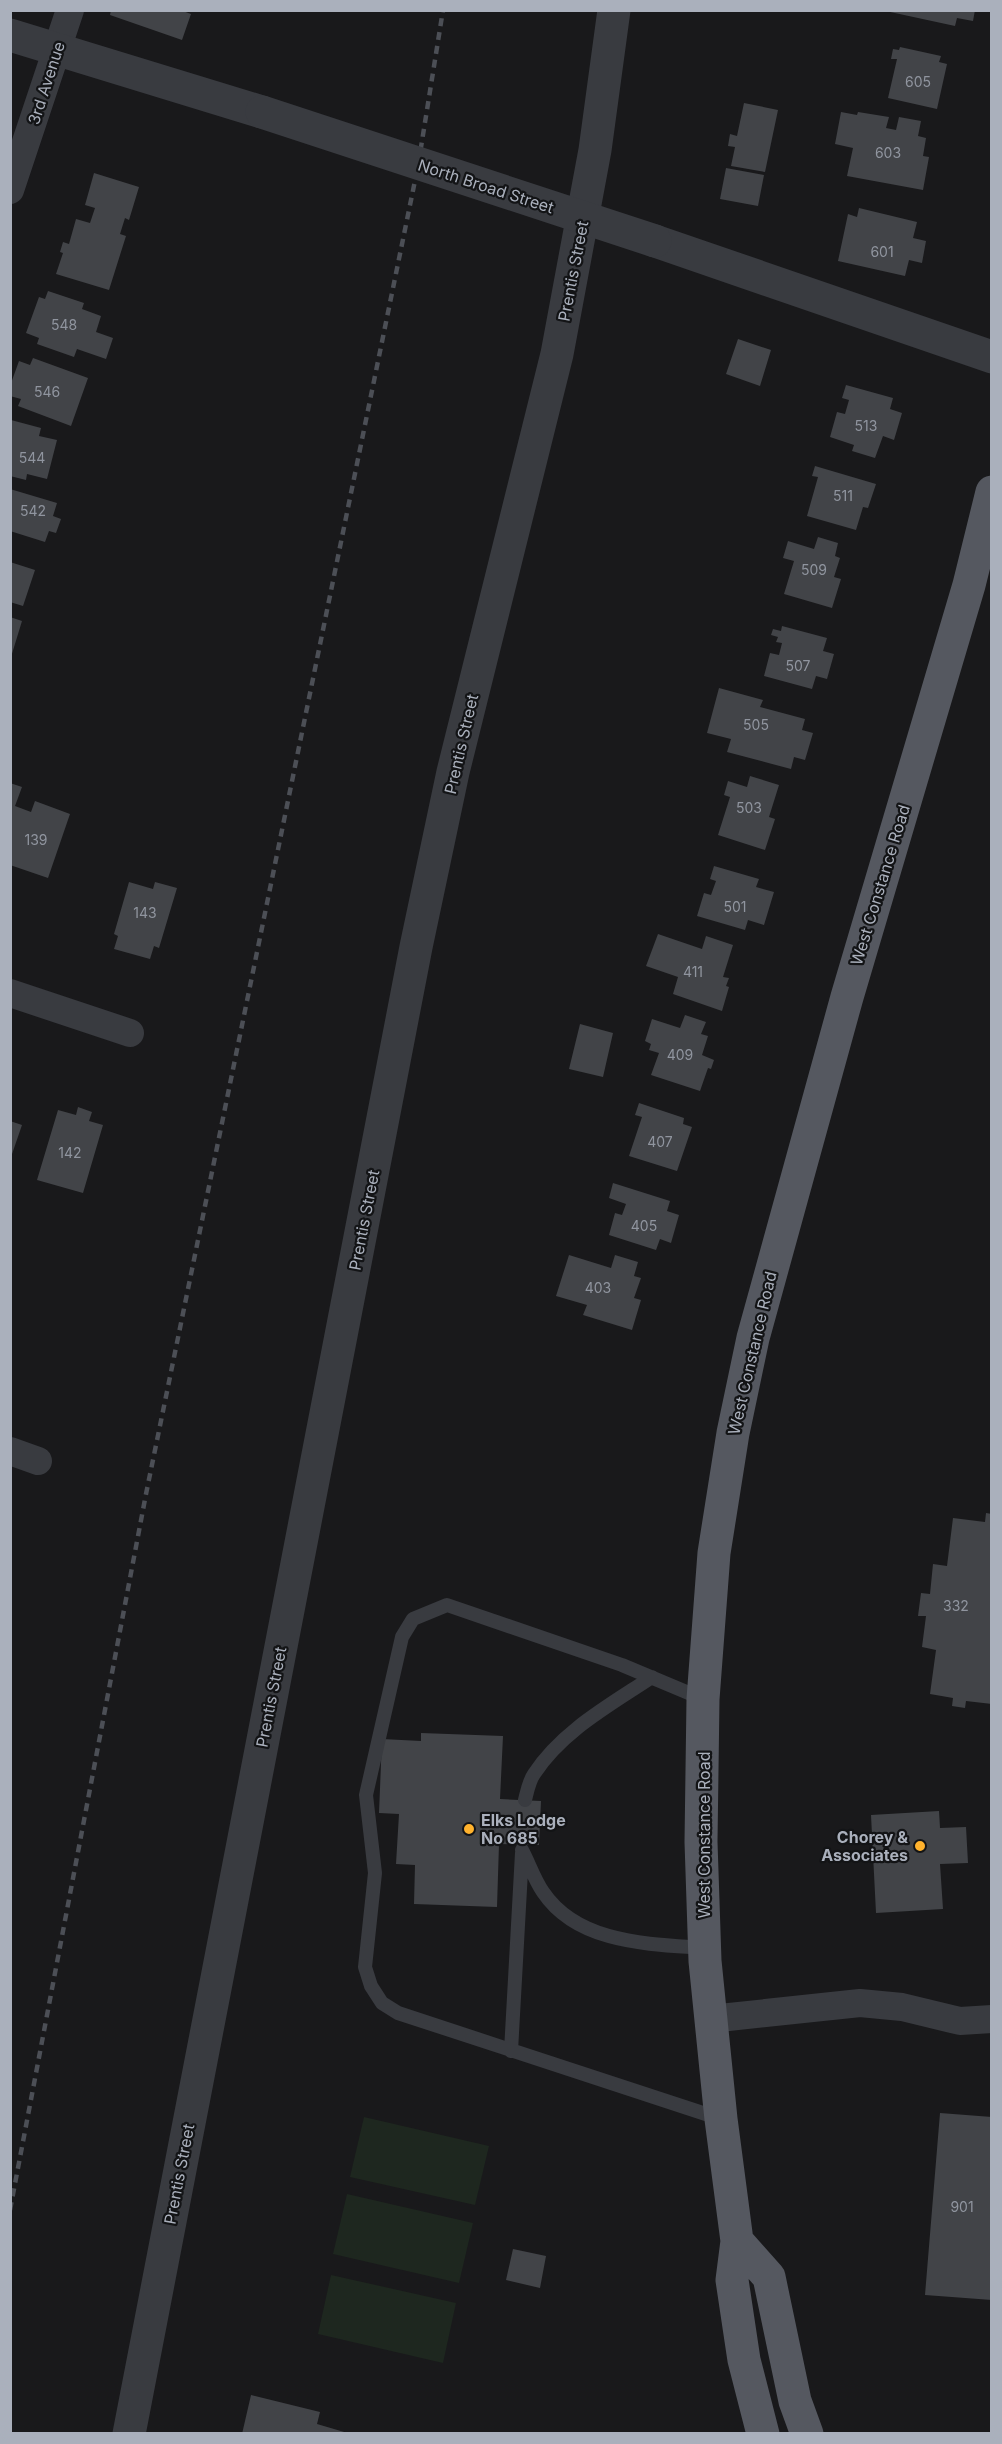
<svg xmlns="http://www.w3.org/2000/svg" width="1002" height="2444" font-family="Inter,sans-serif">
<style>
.green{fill:#1e271f}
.building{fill:#424448}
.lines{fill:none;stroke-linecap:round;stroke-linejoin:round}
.service{stroke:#393b40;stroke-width:14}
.minor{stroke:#393b40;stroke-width:28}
.tertiary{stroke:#393b40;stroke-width:33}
.primary{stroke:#555860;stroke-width:33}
.rail{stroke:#4c4f56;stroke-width:4.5;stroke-dasharray:8 6;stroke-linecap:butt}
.tertiary-bridge{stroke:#393b40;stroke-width:33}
.poi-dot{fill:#ffb22d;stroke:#131416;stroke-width:2}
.labels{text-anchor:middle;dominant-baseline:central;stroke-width:4.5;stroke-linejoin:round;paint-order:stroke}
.number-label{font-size:14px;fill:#90959f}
.street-label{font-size:16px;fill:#aab0bc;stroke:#131416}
.poi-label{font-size:16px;font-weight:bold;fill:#aab0bc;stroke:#131416;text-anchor:start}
</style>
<rect width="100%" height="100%" fill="#19191b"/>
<path class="green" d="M364 2117 489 2146 475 2205 350 2177Z
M347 2194 473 2223 459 2283 333 2254Z
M331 2275 456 2303 443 2363 318 2334Z"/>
<path class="building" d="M111 10H180L191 14 182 40 110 15Z
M881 10H975L973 21 957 18 955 26Z
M900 47 941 56 939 62 947 64 937 109 888 98 897 59H891L893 49 899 50Z
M744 103 778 110 765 172 731 166 735 147 728 146 730 134 737 136Z
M841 112 857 115 858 112 889 117 886 128 896 130 899 117 921 121 918 136 926 138 923 156 929 157 923 190 847 176 853 148 835 144Z
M726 168 764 175 758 206 720 199Z
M94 173 139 187 129 220 125 218 120 234 126 236 109 290 56 274 63 253 60 252 63 242 69 244 76 219 90 223 95 208 85 205Z
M859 208 917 222 913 238 926 241 922 263 909 260 905 276 838 261 848 214 857 217Z
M48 291 84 303 82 309 101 316 96 332 113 338 106 359 77 349 74 357 37 344 39 338 26 333 39 297 45 299Z
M738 339 771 350 760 386 726 374Z
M33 358 88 378 71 426 18 406 21 399 10 396V386L19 361 30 365Z
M846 385 893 398 890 409 902 413 894 440 883 436 875 458 852 451 854 445 830 437 837 412 845 414 849 400 842 398Z
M11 420 41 428 39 436 57 440 47 479 27 474 26 480 10 476Z
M815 466 876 484 868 508 863 507 856 530 807 516 818 477 812 476Z
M10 489 57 503 53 516 61 519 56 533 49 531 45 542 10 531Z
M818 537 838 543 835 556 840 558 834 577 841 579 832 608 784 594 794 561 783 558 788 541 814 549Z
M10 562 35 570 23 606 10 602Z
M10 617 22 621 11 657H10Z
M782 626 827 638 823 651 834 654 827 679 816 676 812 689 764 676 770 653 779 655 782 643 776 642 778 637 771 635 773 629 781 631Z
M719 688 763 700 760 707 805 719 802 730 813 733 805 760 794 757 791 769 727 752 731 739 707 733Z
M750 776 779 785 769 817 775 819 765 850 718 835 730 797 724 795 728 781 747 787Z
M10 783 22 787 15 806 31 812 35 801 70 814 48 878 10 865Z
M714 866 759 879 756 887 774 892 764 925 748 920 745 930 697 916 704 893 711 895 716 881 710 879Z
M129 882 153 889 155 882 177 888 159 948 154 946 150 959 114 949 118 936 114 934Z
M658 934 702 949 706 936 733 945 723 977 729 978 726 986 729 987 722 1011 673 994 678 977 646 966Z
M685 1015 706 1022 701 1034 708 1036 702 1055 714 1060 711 1069 708 1068 700 1091 651 1075 659 1053 649 1050 651 1044 645 1041 652 1019 680 1028Z
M580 1024 613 1033 603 1077 569 1069Z
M639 1103 684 1118 683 1124 692 1127 677 1171 629 1156 642 1117 635 1115Z
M78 1107 92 1112 89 1121 103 1125 83 1193 37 1180 58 1110 76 1115Z
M10 1121 22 1125 11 1157H10Z
M613 1183 670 1201 667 1211 679 1215 671 1243 660 1239 656 1250 609 1235 615 1213 622 1215 626 1204 609 1198Z
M569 1255 611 1268 615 1255 638 1262 634 1276 641 1278 634 1298 641 1300 632 1330 583 1315 587 1305 556 1296Z
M986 1513 992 1514V1704L966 1701 965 1708 952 1706 953 1698 930 1694 936 1650 922 1647 926 1616H918L921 1593 930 1594 933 1564 947 1566 953 1518 985 1522Z
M421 1733 503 1736 500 1799 541 1801 539 1845 499 1844 497 1907 414 1904 415 1865 396 1864 399 1814 379 1813 382 1739 421 1741Z
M939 1811 940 1828 966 1827 968 1863 940 1864 943 1909 876 1913 871 1815Z
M940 2113 992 2117V2300L925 2295Z
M513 2249 546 2256 540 2288 506 2280Z
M251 2395 320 2412 317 2424 351 2434H242Z"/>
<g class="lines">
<path class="service" d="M703 1699 622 1665 447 1605 413 1619 402 1637 366 1795 375 1873 365 1967 371 1986 382 2003 398 2013 721 2119
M525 1800C527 1792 529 1781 534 1774 562 1731 610 1705 652 1677
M522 1850C529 1863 534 1879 543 1892 578 1944 649 1944 705 1948
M511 2051 522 1853"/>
<path class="minor" d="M10 190 70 10
M10 993 130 1033
M10 1451 38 1461
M710 2019 860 2003 902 2007 960 2021 992 2019"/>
<path class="tertiary" d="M10 35 262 112
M655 241 992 357
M129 2434 416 947 453 772 557 354 595 150 614 10"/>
<path class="primary" d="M737 2241 769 2277 795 2401 807 2434
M763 2434 744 2360 732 2280 737 2241 721 2119 705 1961 701 1842 703 1699 714 1553 733 1433 753 1338 847 997 969 585 992 492"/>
<path class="rail" d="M10 2210 146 1494 418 166 443 10"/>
<path class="tertiary-bridge" d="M262 112 655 241"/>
</g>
<g class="poi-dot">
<circle cx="469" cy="1829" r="6"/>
<circle cx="920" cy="1846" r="6"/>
</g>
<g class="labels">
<g class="number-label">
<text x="918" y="81">605</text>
<text x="888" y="152">603</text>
<text x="882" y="251">601</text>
<text x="64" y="324">548</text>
<text x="47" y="391">546</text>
<text x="866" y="425">513</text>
<text x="32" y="457">544</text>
<text x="843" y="495">511</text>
<text x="33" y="510">542</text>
<text x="814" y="569">509</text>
<text x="798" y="665">507</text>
<text x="756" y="724">505</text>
<text x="749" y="807">503</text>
<text x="36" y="839">139</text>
<text x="735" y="906">501</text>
<text x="145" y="912">143</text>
<text x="693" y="971">411</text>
<text x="680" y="1054">409</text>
<text x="660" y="1141">407</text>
<text x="70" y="1152">142</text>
<text x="644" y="1225">405</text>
<text x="598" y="1287">403</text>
<text x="956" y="1605">332</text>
<text x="962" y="2206">901</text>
</g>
<g class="street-label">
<text transform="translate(46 83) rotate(-72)">3rd Avenue</text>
<text transform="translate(486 186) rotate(18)">North Broad Street</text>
<text transform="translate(573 271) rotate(-79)">Prentis Street</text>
<text transform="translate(461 744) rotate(-77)">Prentis Street</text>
<text transform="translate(880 885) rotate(-73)">West Constance Road</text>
<text transform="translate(364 1220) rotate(-79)">Prentis Street</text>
<text transform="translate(752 1353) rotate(-77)">West Constance Road</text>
<text transform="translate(271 1697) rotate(-79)">Prentis Street</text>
<text transform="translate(704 1835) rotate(-90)">West Constance Road</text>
<text transform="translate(179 2174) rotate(-79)">Prentis Street</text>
</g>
<g class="poi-label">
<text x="481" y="1820">Elks Lodge<tspan x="481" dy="18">No 685</tspan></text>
<text x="908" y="1837" text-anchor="end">Chorey &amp;<tspan x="908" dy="18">Associates</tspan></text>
</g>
</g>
<rect width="1002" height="2444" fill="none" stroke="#aab0bc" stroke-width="24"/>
</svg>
